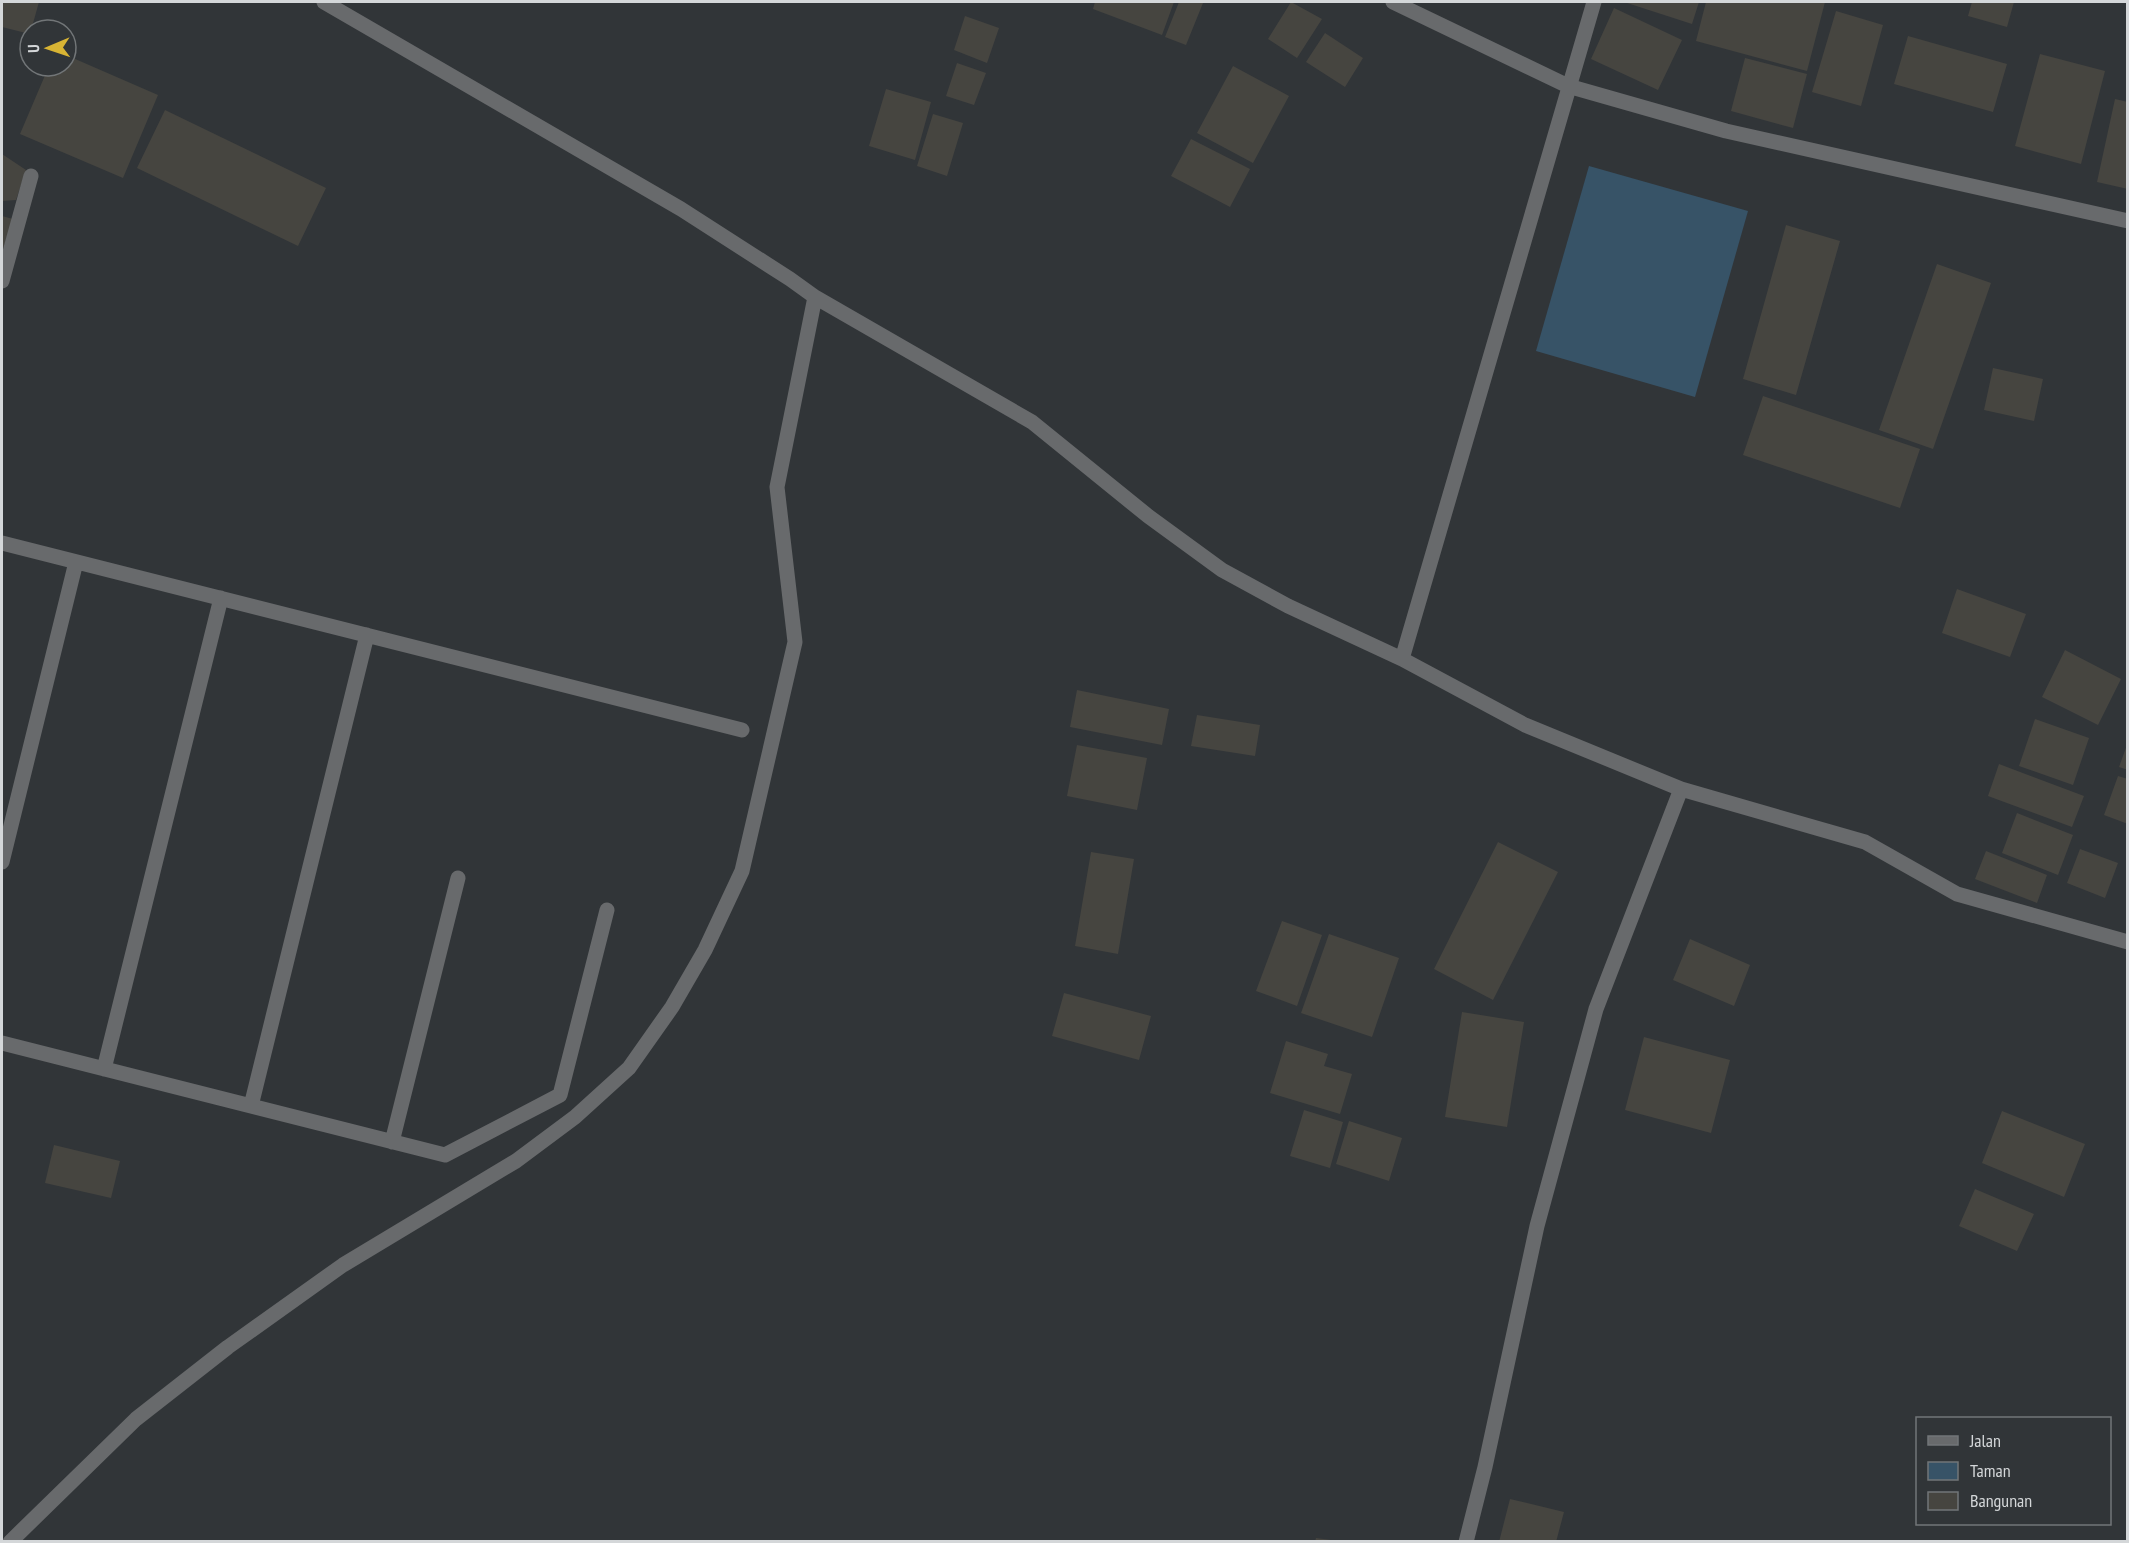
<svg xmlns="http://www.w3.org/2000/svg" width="2129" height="1543" font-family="'PT Sans Narrow',sans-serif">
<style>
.park{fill:#375367}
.building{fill:#464540}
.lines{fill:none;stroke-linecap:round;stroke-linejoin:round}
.minor{stroke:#686a6c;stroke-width:15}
</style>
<rect width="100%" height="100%" fill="#313538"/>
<path class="park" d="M1589 166 1748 211 1695 397 1536 351Z"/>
<path class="building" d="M2 2H39L30 34 2 27Z
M1095 2H1174L1162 35 1093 9Z
M1179 2 1203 3 1186 45 1165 37Z
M1291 2 1322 19 1297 58 1268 39Z
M1624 2H1699L1692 24Z
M1706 2H1825L1807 71 1696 41Z
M1972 2H2014L2007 27 1968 16Z
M1614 8 1682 40 1658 90 1591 59Z
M1836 11 1883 25 1861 106 1812 92Z
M965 16 999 28 987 63 954 50Z
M1325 33 1363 58 1345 87 1306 62Z
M1908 36 2007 64 1993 112 1894 84Z
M2040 54 2105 71 2081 164 2015 146Z
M66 55 158 95 123 178 20 134 49 66H66Z
M1745 58 1807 74 1793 128 1731 111Z
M957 63 986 73 974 105 946 96Z
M1233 66 1289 96 1253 163 1197 133Z
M886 89 931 102 915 160 869 146Z
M2115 99 2128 102V189L2097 182Z
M165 110 326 188 298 246 137 168Z
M933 114 963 123 947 176 917 166Z
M1191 139 1250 169 1230 207 1171 176Z
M2 154 26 170 16 200 2 201Z
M2 216 13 219 2 252Z
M1786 225 1840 241 1796 395 1743 379Z
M1937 264 1991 283 1933 449 1879 430Z
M1993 368 2043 379 2034 421 1984 410Z
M1763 396 1920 449 1900 508 1743 455Z
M1957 589 2026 614 2010 657 1942 633Z
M2065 650 2121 679 2098 725 2042 697Z
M1077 690 1169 709 1162 745 1070 727Z
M1197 715 1260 725 1255 756 1191 746Z
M2035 719 2089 738 2073 785 2019 766Z
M1077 745 1147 758 1137 810 1067 796Z
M2127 745H2128V770L2119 767Z
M1999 764 2084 796 2072 827 1988 796Z
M2118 776 2128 779V824L2104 815Z
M2017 813 2073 835 2058 875 2002 853Z
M1498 842 1558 872 1493 1000 1434 969Z
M2080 849 2118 863 2105 898 2067 883Z
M1986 851 2047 875 2037 903 1975 879Z
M1091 852 1134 859 1118 954 1075 946Z
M1282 921 1322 935 1297 1006 1256 991Z
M1329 934 1399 958 1372 1037 1301 1013Z
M1690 939 1750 965 1734 1006 1673 980Z
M1064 993 1151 1016 1139 1060 1052 1036Z
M1462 1012 1524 1022 1507 1127 1445 1117Z
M1644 1037 1730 1060 1711 1133 1625 1110Z
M1286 1041 1328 1054 1324 1066 1352 1074 1340 1114 1270 1093Z
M1304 1110 1343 1122 1330 1168 1290 1156Z
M2002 1111 2085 1144 2064 1197 1982 1163Z
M1349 1121 1402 1138 1389 1181 1336 1164Z
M54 1145 120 1161 111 1198 45 1183Z
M1975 1189 2034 1214 2017 1251 1959 1226Z
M1510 1499 1564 1512 1556 1542H1499Z
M1316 1538 1331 1540V1542H1315Z"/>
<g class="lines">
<path class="minor" d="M1393 2 1568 86 1726 131 2128 221
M2 281 31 176
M815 297 1032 422 1148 516 1222 570 1288 606 1402 659 1525 725 1681 789 1865 842 1957 894 2128 942
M2 543 742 730
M1402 659 1594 2
M2 862 76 562
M2 1043 445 1155 560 1095 607 910
M104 1069 221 598
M251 1106 367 635
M392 1142 458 878
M10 1542 136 1419 228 1347 343 1265 516 1161 575 1117 629 1068 672 1007 705 950 742 871 795 642 777 487 815 297 790 279 681 209 324 2
M1466 1542 1485 1467 1537 1226 1596 1009 1681 789"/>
</g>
<rect width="2129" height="1543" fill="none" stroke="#d4d7d9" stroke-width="6"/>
<rect x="1916" y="1417" width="195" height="108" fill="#313538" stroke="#727678" stroke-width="1.5"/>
<rect x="1928" y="1436" width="30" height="9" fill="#686a6c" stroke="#727678" stroke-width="1.5"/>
<text x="1970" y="1447" font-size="18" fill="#d4d7d9">Jalan</text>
<rect x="1928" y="1462" width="30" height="18" fill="#375367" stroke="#727678" stroke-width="1.5"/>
<text x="1970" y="1477" font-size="18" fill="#d4d7d9">Taman</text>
<rect x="1928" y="1492" width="30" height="18" fill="#464540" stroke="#727678" stroke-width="1.5"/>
<text x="1970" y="1507" font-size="18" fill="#d4d7d9">Bangunan</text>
<g transform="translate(48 48) rotate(268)"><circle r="28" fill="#313538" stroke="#727678" stroke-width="1.5"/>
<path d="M0-4.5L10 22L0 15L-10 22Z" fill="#d8b434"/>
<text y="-9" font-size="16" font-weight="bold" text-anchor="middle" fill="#d4d7d9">U</text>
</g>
</svg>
